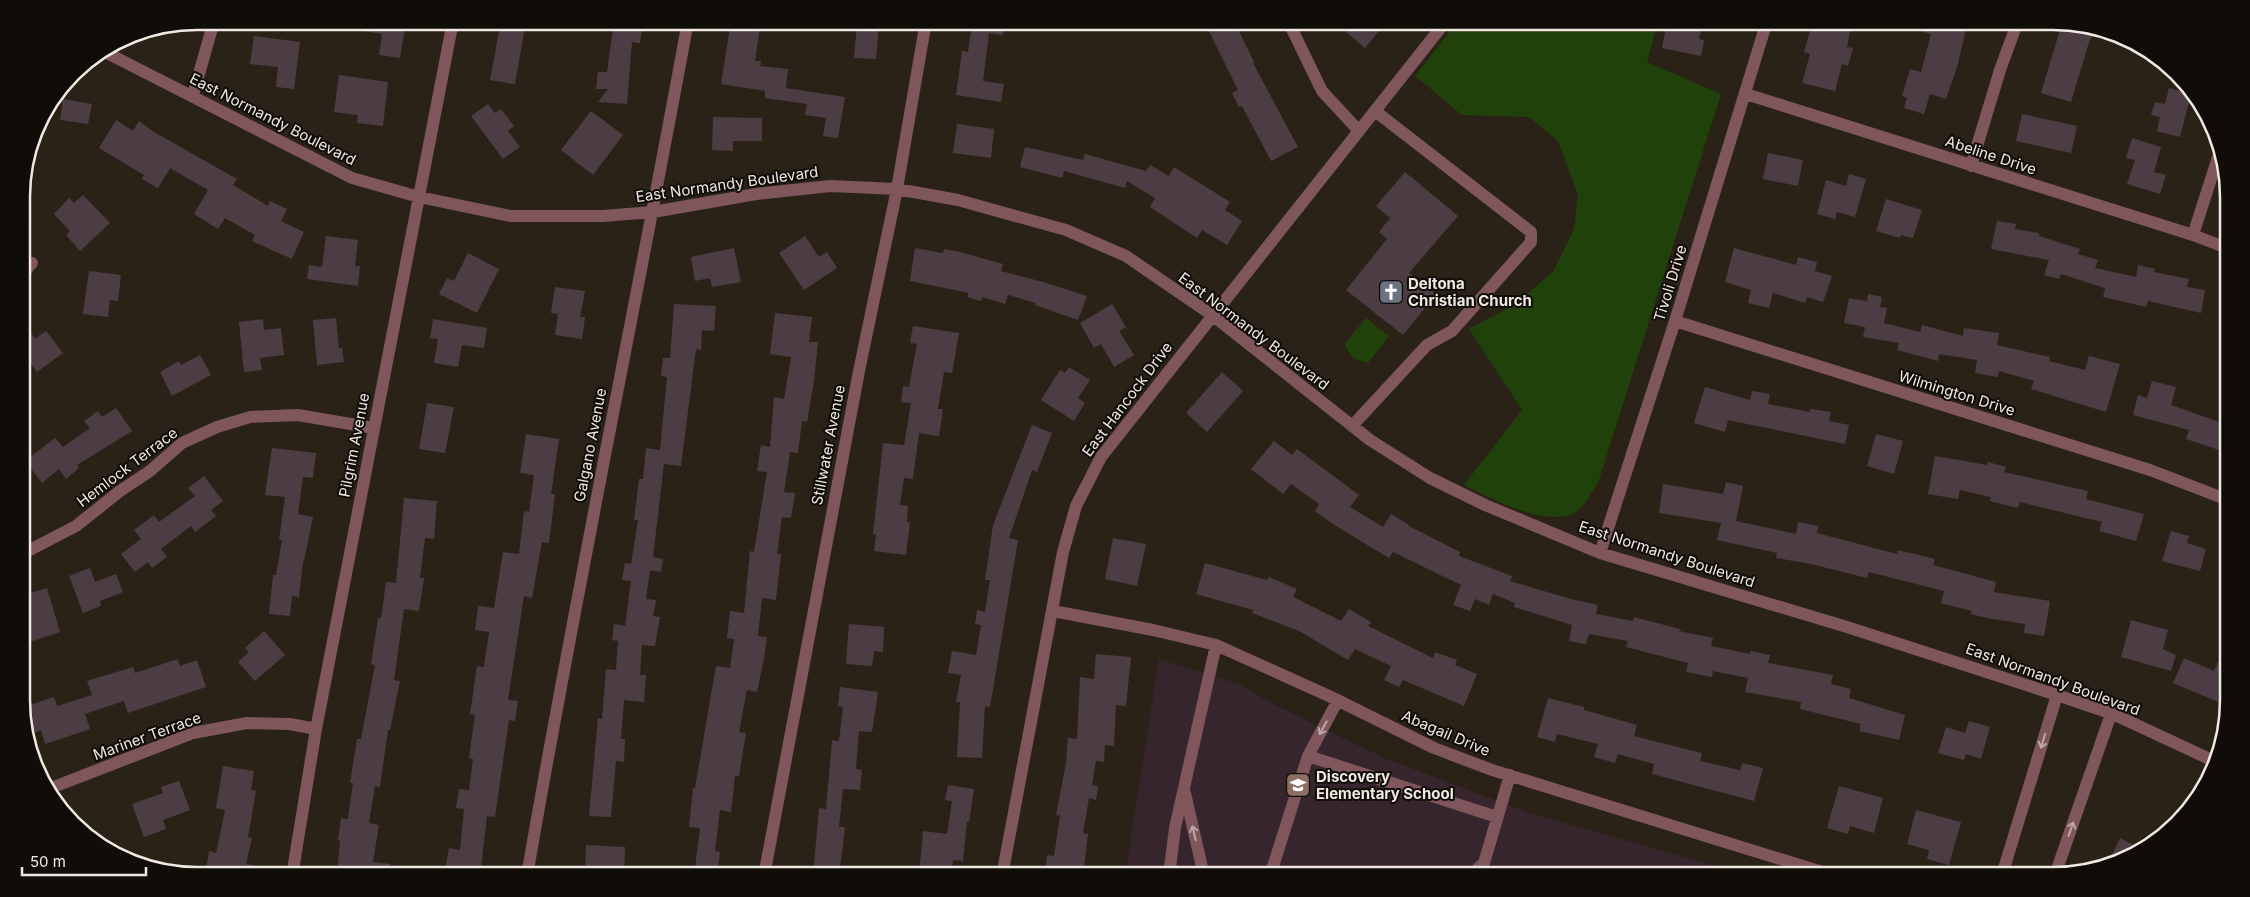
<svg xmlns="http://www.w3.org/2000/svg" width="2250" height="897" font-family="Inter,sans-serif">
<style>
.education{fill:#37252d}
.green{fill:#20410a}
.building{fill:#4c3d45}
.lines{fill:none;stroke-linecap:round;stroke-linejoin:round}
.minor{stroke:#7e565b;stroke-width:12}
.oneway{stroke:#bca7a5}
.labels{text-anchor:middle;dominant-baseline:central;stroke-width:4;stroke-linejoin:round;paint-order:stroke}
.street-label{font-size:15px;fill:#efe9e2;stroke:#100c08}
.poi-label{font-size:15px;font-weight:bold;fill:#efe9e2;stroke:#100c08;text-anchor:start}
.rim{fill:none;stroke:#efe9e2;stroke-width:2.5}
</style>
<rect width="100%" height="100%" fill="#2b2217"/>
<path class="education" d="M1159 659 1239 684 1271 703 1384 758 1529 813 1748 875 1125 876Z"/>
<path class="green" d="M1458 21H1658L1647 62 1721 94 1598 483C1592 491 1585 506 1577 511 1549 530 1490 498 1464 485L1522 410 1469 329 1514 305 1553 272 1574 229 1578 195 1558 141 1529 117 1462 115 1415 76Z
M1366 318 1389 336 1368 363C1356 361 1348 356 1345 343Z"/>
<path class="building" d="M352 21H406L400 58 379 55 382 34 351 29Z
M501 21H526L515 84 490 80Z
M614 21H643L640 43 632 42 627 104 598 102 608 89H596L598 72H607Z
M731 21H761L755 61H761L760 66 788 69 786 88 845 97 838 138 823 136 826 118 805 115 807 104 765 98V91L721 84Z
M962 21H1005L1003 35 989 33 983 81 1004 84 1001 102 956 95 962 51 968 52 971 31 961 30Z
M1204 21H1234L1254 62 1253 63 1298 147 1271 161 1242 106 1239 107 1232 93 1238 90Z
M1355 21H1387L1365 48 1346 32Z
M1667 21H1703L1699 39 1704 40 1701 56 1662 48Z
M1813 21H1852L1847 47 1853 48 1848 66 1842 64 1835 91 1802 83 1810 54 1804 52Z
M1901 21H1968L1957 67 1946 99 1930 94 1924 114 1904 108 1907 98 1902 96 1910 69 1921 72 1931 34 1900 25Z
M857 23 879 25 876 59 854 58Z
M2062 23 2096 28 2089 42 2071 102 2041 93Z
M254 36 300 42 294 89 276 87 278 67 250 64Z
M339 75 388 82 383 126 357 123 358 115 334 112Z
M2169 88 2191 94 2180 137 2157 131 2160 117 2151 115 2155 102 2165 104Z
M63 99 92 104 88 124 60 120Z
M488 104 495 113 501 109 514 126 508 131 520 147 503 159 471 116Z
M591 111 623 135 593 175 561 150Z
M2022 114 2077 126 2071 153 2016 141Z
M713 117 762 118V141H733V151L712 150Z
M116 120 133 131 139 121 154 132 237 179 233 185 268 206 270 201 287 209 281 221 304 232 292 259 252 241 255 235 225 218 218 229 194 214 208 190 170 168 158 188 142 179 144 175 99 148Z
M957 124 994 129 991 158 953 153Z
M2132 138 2161 147 2154 172 2166 175 2160 194 2127 184 2135 160 2126 158Z
M1025 147 1083 160 1085 154 1146 171 1150 165 1169 176 1174 167 1230 202 1225 210 1242 221 1227 245 1202 230 1197 238 1150 207 1155 198 1127 181 1125 188 1064 171 1062 178 1020 167Z
M1768 153 1803 160 1798 186 1763 179Z
M1405 172 1458 216 1409 273 1436 294 1403 335 1346 290 1387 239 1379 232 1390 218 1376 206Z
M1849 174 1866 179 1855 217 1837 212 1835 219 1817 214 1826 180 1846 186Z
M83 195 110 223 80 251 66 235 70 231 54 214 69 198 74 203Z
M1886 199 1922 210 1913 238 1901 235 1900 238 1876 231Z
M1997 221 2016 224 2015 229 2039 233V236L2080 249 2078 254 2098 260 2095 268 2136 277 2138 265 2155 269 2154 272 2189 279 2187 287 2205 290 2201 313 2148 301 2146 307 2103 297 2105 288 2061 274 2059 279 2044 275 2049 260 1991 249Z
M326 236 358 240 355 266H360L358 286 307 279 309 265 322 267Z
M805 236 819 257 827 252 837 268 804 290 779 253Z
M734 248 741 282 712 287 710 278 695 281 691 257Z
M915 248 943 253 944 249 960 252 1003 264 1001 271 1043 282 1087 296 1078 320 1035 305 1036 303 1008 295 1005 304 982 297 981 301 967 297 969 293 910 281Z
M1734 248 1796 265 1798 257 1817 262 1815 271 1832 276 1823 302 1807 297 1805 303 1773 293 1769 308 1748 303 1751 290 1725 282Z
M468 253 499 269 477 313 439 294 447 278 454 281Z
M89 271 121 275 118 301 110 300 108 317 83 314Z
M555 287 585 291 580 317H585L582 339 555 335 558 314 551 313Z
M1868 294 1882 297 1880 307 1887 308 1884 323 1920 332 1922 325 1963 336 1964 328 1999 333 1997 345 2050 357 2049 361 2085 370 2089 356 2120 364 2106 412 2031 389 2034 381 1999 371 1998 377 1975 373 1977 360 1939 354 1938 361 1897 350 1899 343 1863 337 1865 327 1844 323 1849 298 1867 301Z
M674 304 716 306 714 331 702 330 701 350 696 349 681 466 664 464 653 557 663 559 661 572 650 570 646 599 656 600 653 616 660 617 655 646 642 645 640 675H646L644 702 624 700 621 739H625L624 762 616 761 611 817 589 816 598 718 602 719 606 669 616 670 618 641 612 640 614 624 625 626 631 581 622 580 625 563 631 564 638 520H634L639 479H643L646 448 660 450 667 377 661 376 663 358H670Z
M1112 304 1126 327 1119 331 1134 355 1114 367 1101 344 1094 348 1080 323Z
M775 313 812 317 809 342H818L814 381 807 422 802 421 798 453 790 452 784 492 795 493 791 518 782 517 777 554H781L776 600 762 598 758 636 767 637 764 658 757 692 747 690 739 732 746 733 739 776H735L731 812 720 810 715 851 720 852 717 876H694L700 828 689 827 693 788H695L716 666 730 668 734 639 727 638 730 611 744 613 750 551 754 552 767 472 757 471 761 445 770 447 774 397 784 399 791 357 770 354Z
M336 318 339 348H342L344 362 317 365 313 320Z
M263 319 264 330 281 328 284 355 260 358 262 370 244 372 239 322Z
M433 319 487 328 484 348 462 345 458 367 434 363 438 339 430 338Z
M913 326 959 333 952 373 944 372 938 409H943L939 436 919 433 913 479 904 478 900 505 908 506 907 522H910L906 555 874 551 876 535 873 534 883 443 904 445 911 403 901 402 903 386 909 387 917 344 910 343Z
M46 331 63 353 37 372 23 353 22 341 32 334 35 339Z
M200 355 211 375 172 396 160 372 179 361 181 365Z
M1069 367 1090 380 1078 398 1085 403 1074 421 1041 400 1060 370 1065 373Z
M1222 372 1243 391 1207 432 1186 413Z
M2152 381 2176 387 2171 405 2228 425V453L2186 439 2189 430 2133 415 2138 395 2147 398Z
M1705 387 1750 400 1752 391 1770 394 1768 404 1810 412V409L1831 412 1829 421 1849 425 1845 444 1728 420 1725 432 1694 423Z
M427 403 454 407 445 453 419 449Z
M116 408 132 431 77 465 79 468 66 479 59 469 42 483 25 461 55 438 63 447 90 428 84 421 98 411 102 417Z
M1032 425 1052 433 1037 472 1032 470 1009 538 1018 540 990 707 985 706 982 758 957 757 960 702H956L961 675 948 673 952 651 976 655 981 625 975 624 977 610 985 612 990 580H985L993 525Z
M526 434 559 439 551 494H555L549 543 542 542 532 598 524 596 508 700 518 701 515 721 509 720 495 817 487 816 480 876H444L449 848 460 850 464 809 456 808 459 789 469 790 473 759 469 758 475 715 470 714 477 666 484 667 489 632 475 630 478 606 494 608 503 552 519 554 524 511 529 512 534 475 520 473Z
M1876 434 1903 441 1894 474 1867 466Z
M1274 441 1292 455 1297 449 1359 495 1350 507 1383 527 1391 514 1409 525V526L1460 552 1459 556 1512 576 1510 581 1571 599 1598 605 1596 614 1633 621 1634 617 1680 629 1679 631 1713 638 1711 646 1750 654 1751 651 1770 655 1768 663 1833 675 1831 684 1851 689 1849 698 1905 715 1899 740 1859 731 1861 724 1800 709 1801 702 1745 692 1748 678 1713 671 1712 677 1686 672 1688 663 1626 647 1628 641 1589 634 1586 644 1569 641 1572 625 1514 607 1515 603 1493 594 1489 605 1475 599 1470 611 1453 605 1461 585 1393 552 1389 558 1336 526 1315 511 1319 504 1291 484 1283 494 1251 469Z
M272 448 316 453 313 478 303 477 298 514 313 517 304 561H303L299 597 292 596 290 616 269 614 273 575H276L282 540H279L285 497 265 495Z
M1935 456 1987 465 1988 462 2006 467 2004 472 2088 491 2086 499 2144 514 2136 541 2099 531 2102 522 2020 502 2018 508 1990 501 1991 497 1960 490 1958 499 1928 494Z
M204 476 223 501 211 510 216 516 195 532 191 526 161 549 167 557 152 568 148 562 135 572 121 554 141 539 134 530 154 515 159 522 195 496 188 488Z
M1726 482 1743 486 1736 521 1796 534 1798 522 1818 526 1817 533 1897 554 1898 550 1935 559 1933 565 1996 582 1994 592 2050 601 2044 636 2024 633 2025 624 1987 618 1971 614 1972 611 1941 603 1944 591 1869 572 1867 578 1811 564 1776 558 1777 553 1717 540 1721 523 1659 513 1663 484 1723 494Z
M404 498 437 501 434 539 425 538 420 578H424L419 611 404 609 394 680 400 681 390 730H388L380 787 375 786 369 823 379 825 373 862 390 864 389 876H337L340 840H338L341 818 348 819 353 783H350L357 739H361L375 665 371 664 378 618H381L386 582 396 583Z
M2171 531 2189 536 2187 543 2206 549 2200 571 2162 561Z
M1113 538 1146 544 1137 586 1105 579Z
M1205 563 1267 580 1269 577 1297 589 1293 597 1341 621 1349 609 1371 622 1368 626 1433 658 1435 652 1457 660 1455 665 1477 674 1464 706 1403 680 1399 687 1384 680 1391 666 1355 649 1348 660 1299 631 1252 613 1253 610 1196 594Z
M90 568 95 582 116 574 123 592 100 601 101 606 83 613 69 576Z
M47 588 60 632 30 642 24 621V595Z
M2131 620 2168 630 2163 649 2176 655 2171 671 2121 657Z
M849 624 884 627 883 652 874 651 872 666 846 664Z
M264 631 285 655 255 681 238 662 249 652 245 648Z
M1096 654 1131 657 1126 706 1116 705 1114 746 1105 745 1104 762 1096 761 1092 785 1098 786 1096 800 1089 798 1083 833 1088 834 1083 876H1045L1047 855 1054 856 1060 816 1056 815 1066 763 1068 738 1077 739 1080 677 1094 679Z
M2184 658 2214 671 2218 662 2229 666 2228 706 2173 683Z
M178 659 180 666 197 660 206 687 128 713 124 701 85 714 90 729 45 744 41 730 26 736 24 707 54 697 57 706 92 695 87 681 133 667 135 673Z
M840 687 878 692 872 732 859 731 856 769 862 770 860 790 843 789 839 827H845L839 876H813L819 808 826 809 832 740 839 741 843 707 838 706Z
M1548 698 1584 707V710L1637 725 1634 736 1702 753 1700 761 1740 770 1742 763 1763 768 1754 801 1652 774 1654 764 1618 754 1615 763 1594 757 1598 744 1557 734 1555 742 1537 737Z
M1969 721 1990 727 1981 759 1966 754 1964 760 1938 753 1946 727 1965 733Z
M223 766 254 771 251 790 256 791 248 837 252 838 246 864 270 868 269 876H205L209 851 216 853 225 810 216 808Z
M179 781 190 810 163 820 166 829 144 837 132 804 163 793 161 787Z
M948 785 974 789 969 822H967L963 861 953 860 951 876H919L923 831 947 834 952 801 945 800Z
M1839 786 1883 798 1874 833 1850 826 1848 834 1827 828Z
M1916 810 1961 822 1949 865 1927 859 1929 850 1907 844Z
M2120 838 2142 849 2106 867Z
M586 845 625 847 624 876H585Z"/>
<g class="lines">
<path class="minor" d="M1288 21 1322 91 1359 131
M103 51 352 178 419 197 510 216H603L653 212 756 194 830 186 897 189 958 200 1066 230 1126 256 1212 315 1370 440 1430 478 1485 505 1600 553 1847 627 2057 695 2113 714 2216 762
M1746 94 2193 235 2227 248
M193 95 214 21
M1971 166 2000 70 2018 21
M2193 235 2220 151
M22 275 32 263
M1675 321 2150 470 2228 500
M1352 426 1427 345 1452 331 1531 242V232L1375 111
M24 553 76 526 120 491 150 471 182 443 217 427 250 417 298 415 374 428
M1600 553 1675 321 1767 21
M1053 611 1153 630 1216 645 1329 696 1434 748 1492 770 1832 875
M1308 756 1497 817
M51 788 193 733 247 723 290 724 316 729
M1185 793 1204 876
M2002 875 2057 695
M2055 875 2111 714
M292 876 316 729 453 21
M527 876C576 590 636 306 688 21
M764 876 859 371 897 189 926 21
M1002 876 1063 552 1076 506 1101 457 1446 21
M1169 876 1175 828 1216 645
M1270 876 1308 756 1338 700
M1470 876 1484 863 1510 775"/>
</g>
<defs><path id="oneway-shaft" d="M-6 0H5M1.5-3L5.5 0L1.5 3" fill="none" stroke-width="1.6" stroke-linecap="round" stroke-linejoin="round" transform="scale(1.25)"/></defs>
<g class="oneway">
<use href="#oneway-shaft" transform="translate(1323 728) rotate(119)"/>
<use href="#oneway-shaft" transform="translate(2043 741) rotate(107)"/>
<use href="#oneway-shaft" transform="translate(2071 829) rotate(-71)"/>
<use href="#oneway-shaft" transform="translate(1194 833) rotate(-103)"/>
</g>
<defs>
<symbol id="church-square" viewBox="-11 -11 22 22"><rect x="-9" y="-9" width="18" height="18" rx="4" fill="#6b7280" stroke="#100c08"/><path d="M-1.2-6h2.4v3.5h3.3v2.4h-3.3V6h-2.4V-.1h-3.3v-2.4h3.3Z" fill="#fff"/></symbol>
<symbol id="school-square" viewBox="-11 -11 22 22"><rect x="-9" y="-9" width="18" height="18" rx="4" fill="#8d6e63" stroke="#100c08"/><path d="M0-5L7-2L0 1L-7-2ZM-4 1L0 2.5L4 1V4Q0 6-4 4Z" fill="#fff"/></symbol>
</defs>
<g fill-rule="evenodd">
<use href="#church-square" x="1377" y="278" width="28" height="28"/>
<use href="#school-square" x="1284" y="771" width="28" height="28"/>
</g>
<g class="labels">
<g class="street-label">
<text transform="translate(273 119) rotate(27)">East Normandy Boulevard</text>
<text transform="translate(1991 155) rotate(18)">Abeline Drive</text>
<text transform="translate(727 184) rotate(-8)">East Normandy Boulevard</text>
<text transform="translate(1670 283) rotate(-73)">Tivoli Drive</text>
<text transform="translate(1254 331) rotate(37)">East Normandy Boulevard</text>
<text transform="translate(1957 393) rotate(17)">Wilmington Drive</text>
<text transform="translate(1127 399) rotate(-53)">East Hancock Drive</text>
<text transform="translate(354 445) rotate(-79)">Pilgrim Avenue</text>
<text transform="translate(590 445) rotate(-79)">Galgano Avenue</text>
<text transform="translate(828 445) rotate(-79)">Stillwater Avenue</text>
<text transform="translate(127 467) rotate(-37)">Hemlock Terrace</text>
<text transform="translate(1667 554) rotate(18)">East Normandy Boulevard</text>
<text transform="translate(2053 679) rotate(20)">East Normandy Boulevard</text>
<text transform="translate(1446 733) rotate(23)">Abagail Drive</text>
<text transform="translate(147 736) rotate(-20)">Mariner Terrace</text>
</g>
<g class="poi-label">
<text x="1408" y="283">Deltona<tspan x="1408" dy="17">Christian Church</tspan></text>
<text x="1316" y="776">Discovery<tspan x="1316" dy="17">Elementary School</tspan></text>
</g>
</g>
<path d="M0 0H2250V897H0ZM197 30H2053A167 167 0 0 1 2220 197V700A167 167 0 0 1 2053 867H197A167 167 0 0 1 30 700V197A167 167 0 0 1 197 30Z" fill="#100c08" fill-rule="evenodd"/>
<path class="rim" d="M197 30H2053A167 167 0 0 1 2220 197V700A167 167 0 0 1 2053 867H197A167 167 0 0 1 30 700V197A167 167 0 0 1 197 30Z"/>
<path d="M22 867v8h124v-8" fill="none" stroke="#efe9e2" stroke-width="2.5"/>
<text x="30" y="867" font-size="15" fill="#efe9e2" stroke="#100c08" stroke-width="4" paint-order="stroke">50 m</text>
</svg>
